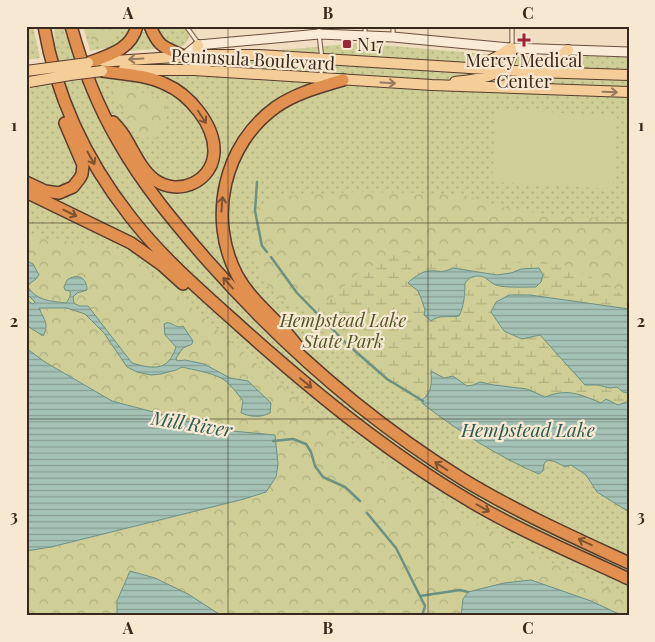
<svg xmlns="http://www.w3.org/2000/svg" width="655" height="642" font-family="'Playfair Display',serif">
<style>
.grass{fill:url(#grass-dots)}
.forest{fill:url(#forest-crowns)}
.wetland{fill:url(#wetland-marsh);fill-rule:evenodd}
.pitch{fill:#cece96}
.water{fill:url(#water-rules);stroke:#6b9183}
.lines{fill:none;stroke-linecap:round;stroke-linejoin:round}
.stream{stroke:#6b9183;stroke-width:2.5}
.lane-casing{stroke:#8a6d59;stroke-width:5.5}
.secondary-casing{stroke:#6c4e3c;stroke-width:11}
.primary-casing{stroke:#583c2d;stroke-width:12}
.highway-casing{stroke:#583c2d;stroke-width:14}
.lane{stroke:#faebd6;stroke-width:3}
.secondary{stroke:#faebd6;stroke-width:9}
.primary{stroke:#f4cd99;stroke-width:10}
.highway{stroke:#e29050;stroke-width:11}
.primary-bridge-casing{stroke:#583c2d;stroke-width:12;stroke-linecap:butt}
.primary-bridge{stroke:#f4cd99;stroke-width:10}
.oneway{stroke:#967a5b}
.oneway2{stroke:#7d5231}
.grid{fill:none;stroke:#39281d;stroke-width:1;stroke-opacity:0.55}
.poi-dot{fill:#9b2635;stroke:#f7e8d2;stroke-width:2}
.labels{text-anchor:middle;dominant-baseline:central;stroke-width:4.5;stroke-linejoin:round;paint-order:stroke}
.poi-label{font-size:18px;fill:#39281d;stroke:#f7e8d2;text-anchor:start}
.street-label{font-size:18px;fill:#39281d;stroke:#f7e8d2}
.park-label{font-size:18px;font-style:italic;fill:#505723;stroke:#f7e8d2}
.water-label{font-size:19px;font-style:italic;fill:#2c5a51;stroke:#f7e8d2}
.neatline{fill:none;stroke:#39281d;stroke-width:2}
.grid-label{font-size:16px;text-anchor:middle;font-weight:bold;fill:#39281d}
</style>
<defs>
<pattern id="grass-dots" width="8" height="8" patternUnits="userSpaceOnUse" patternTransform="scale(1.25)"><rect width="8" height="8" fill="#cece96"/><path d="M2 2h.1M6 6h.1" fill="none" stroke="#b2b181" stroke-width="1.8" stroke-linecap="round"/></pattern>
<pattern id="forest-crowns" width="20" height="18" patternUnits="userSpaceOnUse" patternTransform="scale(1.25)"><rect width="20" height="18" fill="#cece96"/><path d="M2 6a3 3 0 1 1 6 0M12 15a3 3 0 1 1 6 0" fill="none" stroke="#b2b181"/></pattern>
<pattern id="wetland-marsh" width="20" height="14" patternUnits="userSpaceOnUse" patternTransform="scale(1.25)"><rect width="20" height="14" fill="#cece96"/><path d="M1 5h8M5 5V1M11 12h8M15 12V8" fill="none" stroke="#b2b181"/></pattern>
<pattern id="water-rules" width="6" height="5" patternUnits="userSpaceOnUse" patternTransform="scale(1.25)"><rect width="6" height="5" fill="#a5c2b6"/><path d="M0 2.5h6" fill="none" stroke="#879e93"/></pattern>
</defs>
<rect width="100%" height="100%" fill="#f0ddc2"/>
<path class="grass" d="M26 26H33L40 58 26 60Z
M54 26H65L77 69 358 43 520 57 555 55 629 57V616H26V74L61 70 55 45Z
M83 26H133L130 36 113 47 90 51Z
M154 26H183L188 33 189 37 186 43 181 47 170 46 160 40Z
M140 28 142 32 147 31 155 45V49L128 51 127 48Z"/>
<path class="forest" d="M86 26H117L116 36 103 47 95 46 88 33Z
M119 85 131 88 163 101 169 112 156 139C151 138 144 137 141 135 130 127 116 100 111 88Z
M357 192 424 193 466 196 516 211 600 218 629 216V299H628L611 287 564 265 440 259 399 252 357 274 328 302 301 309 277 297 263 279 254 258 247 218 269 200 286 196Z
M26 231 47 239 99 245 143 266 338 434 432 496 509 543 629 598V616H623L591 601 531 580 504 583 468 592 463 600 461 616H222L188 594 155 578 130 571 117 601V616H26V551L51 547 275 435 221 430 112 401 45 362 26 348Z"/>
<path class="wetland" d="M399 252 440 259 564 265 612 287 627 299H629V309L530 295H509L522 339 540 335 585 385H598L610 388 618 387 623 392 629 393V401L618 405 606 399 601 403 581 395 555 393 545 397 527 389 494 385 480 382 473 385 467 386 453 376 444 378 431 372C432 384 432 392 422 400V403L435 413 471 437 543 471 544 464 546 461C553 459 559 464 565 467L571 465 586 474 597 492 629 512V516L596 494 585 477 572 467 564 470 549 462C545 467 546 473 540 476L518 467 411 402 358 358 315 319 301 309 328 302 357 274ZM453 268C479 272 496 280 521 269L524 287C515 287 505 288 496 285 483 281 480 267 465 283V293L462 311 452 317C444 315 438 316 431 321L424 315C426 302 417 289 411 278L419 275 427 270 444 272Z"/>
<path class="pitch" d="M496 109 617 116 613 189 492 182Z"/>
<path class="water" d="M29 262 33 264 39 275 36 279 29 284 28 287C37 301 51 301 66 303 69 299 71 296 70 291L65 290 64 287 67 280C77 273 87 277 87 290L77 293 73 297 74 303 79 306H88L132 363C153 369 168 372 176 347L165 335 164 324C171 319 175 330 183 326L193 341 192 344 183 348 176 358 177 361 185 360 204 364 230 378 248 381 271 403 270 413C259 418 252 417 241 413L243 401C237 393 229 382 221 378 209 372 194 370 182 367L176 370 161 374 151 375 137 372 127 367 104 333 85 314 67 308H39C43 318 50 324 43 336L26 325V300L33 304 35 302 26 293V263Z
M453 268 497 275 511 273 521 269 539 268 543 275 541 282 536 287C527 287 504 288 496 285 490 283 486 276 479 276 472 276 469 278 465 283 465 293 464 307 459 316 448 318 440 314 431 321L424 315 425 310 421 298 418 291 408 283C411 279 423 271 428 271 440 270 440 274 453 268Z
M509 295H530L629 309V393L623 392 617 387 610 388 598 385H585L540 335 522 339 504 331 491 312 496 302Z
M26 348 45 362 112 401 221 430 275 435 278 464 276 477 266 492 244 499 51 547 26 551Z
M431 371 444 378 453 376 467 386 473 385 480 382 494 385 527 389 545 397C568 388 579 394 601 403L606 399 618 405 629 401V512L597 492 586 475 571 465 565 467C559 464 553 459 546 461L544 464 543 471 539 474C500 458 455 429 422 403V400C432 392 432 383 431 371Z
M130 571 155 578 188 594 222 616H117V601Z
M531 580 591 601 623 616H461L463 599 468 592 504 583Z"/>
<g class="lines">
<path class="stream" d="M257 182 255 211 262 246 267 252
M271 257 297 293 346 343 387 379 423 401
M273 441 293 439 306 444 311 452 315 466 323 477 345 487 360 501
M367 513 396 548 425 606 422 616
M420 596 460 590 468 592"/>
<defs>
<path id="lane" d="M186 26 196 40 198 44
M319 26V34L322 59 321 75
M365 26V36
M393 36V26
M512 46V26"/>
<path id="secondary" d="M184 56 198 45 319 34 393 37 511 48 629 52"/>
<path id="primary" d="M198 45C197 56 197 66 209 71
M98 62 206 55H259L535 72 629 75
M474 64C489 64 499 55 511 48
M123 70H194L432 85 629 92
M455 82C470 80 504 77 510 60 512 57 511 52 511 48
M502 86C527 80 547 64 568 50"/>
<path id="highway" d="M44 26C56 95 86 160 129 215 161 257 202 292 241 327 318 396 399 462 489 512 534 537 582 557 629 579
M71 26C82 66 97 105 118 141 142 184 174 222 206 259 282 345 367 420 464 480 517 512 573 537 629 563
M150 26C159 48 164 47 184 56
M88 63C109 55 131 50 137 26
M102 71C123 74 146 75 165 84 189 94 215 125 214 152 213 181 179 197 155 180 140 169 133 149 123 134 120 130 117 126 113 122
M26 182 45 191 59 193 73 187 80 178 82 174 83 165 65 123
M26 192 131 243 162 265 183 284
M298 347C280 321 252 303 237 275 207 218 224 144 276 107 296 93 320 87 343 80"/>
</defs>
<use href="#lane" class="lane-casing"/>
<use href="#secondary" class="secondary-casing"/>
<use href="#primary" class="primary-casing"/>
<use href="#highway" class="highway-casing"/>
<use href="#lane" class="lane"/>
<use href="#secondary" class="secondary"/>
<use href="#primary" class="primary"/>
<use href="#highway" class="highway"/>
<defs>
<path id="primary-bridge" d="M26 71 88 63
M29 82 70 75 102 71"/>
</defs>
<use href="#primary-bridge" class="primary-bridge-casing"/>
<use href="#primary-bridge" class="primary-bridge"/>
</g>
<defs><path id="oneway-shaft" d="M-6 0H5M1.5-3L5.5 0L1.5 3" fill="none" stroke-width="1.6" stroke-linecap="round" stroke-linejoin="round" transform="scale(1.25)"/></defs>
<g class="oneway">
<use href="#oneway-shaft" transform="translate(136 59) rotate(177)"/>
<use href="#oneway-shaft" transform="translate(388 83) rotate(3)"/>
<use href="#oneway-shaft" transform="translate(610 92) rotate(2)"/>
</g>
<g class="oneway2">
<use href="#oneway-shaft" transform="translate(202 117) rotate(57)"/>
<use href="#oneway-shaft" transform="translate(91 158) rotate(61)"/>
<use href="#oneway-shaft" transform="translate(222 204) rotate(-85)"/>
<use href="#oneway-shaft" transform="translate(70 213) rotate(26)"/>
<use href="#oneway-shaft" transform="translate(228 283) rotate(-132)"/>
<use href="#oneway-shaft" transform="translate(306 383) rotate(40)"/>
<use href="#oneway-shaft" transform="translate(441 466) rotate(-147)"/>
<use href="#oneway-shaft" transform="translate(483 508) rotate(30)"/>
<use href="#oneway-shaft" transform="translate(585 542) rotate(-155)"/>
</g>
<path class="grid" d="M228 26V616M428 26V616M26 223H629M26 419H629"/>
<g class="poi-dot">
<path d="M521.5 32.5h5v5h5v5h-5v5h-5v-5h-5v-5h5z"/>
<rect x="342" y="39" width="10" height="10" rx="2.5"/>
</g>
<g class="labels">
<g class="poi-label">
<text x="357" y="44">N17</text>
<text x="524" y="60" text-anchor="middle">Mercy Medical<tspan x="524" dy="21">Center</tspan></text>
</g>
<g class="street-label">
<text transform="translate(253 59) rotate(3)">Peninsula Boulevard</text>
</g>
<g class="park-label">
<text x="343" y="320">Hempstead Lake<tspan x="343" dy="21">State Park</tspan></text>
</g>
<g class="water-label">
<text transform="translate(192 423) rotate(9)">Mill River</text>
<text x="528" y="429">Hempstead Lake</text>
</g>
</g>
<rect width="655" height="642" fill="none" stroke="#f7e8d2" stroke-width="55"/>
<rect x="28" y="28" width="600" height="586" class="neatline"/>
<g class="grid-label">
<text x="128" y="19">A</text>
<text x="328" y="19">B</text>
<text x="528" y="19">C</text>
<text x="14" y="131">1</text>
<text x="641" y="131">1</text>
<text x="14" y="327">2</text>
<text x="641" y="327">2</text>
<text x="14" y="522">3</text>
<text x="641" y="522">3</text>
<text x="128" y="634">A</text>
<text x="328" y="634">B</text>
<text x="528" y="634">C</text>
</g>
</svg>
